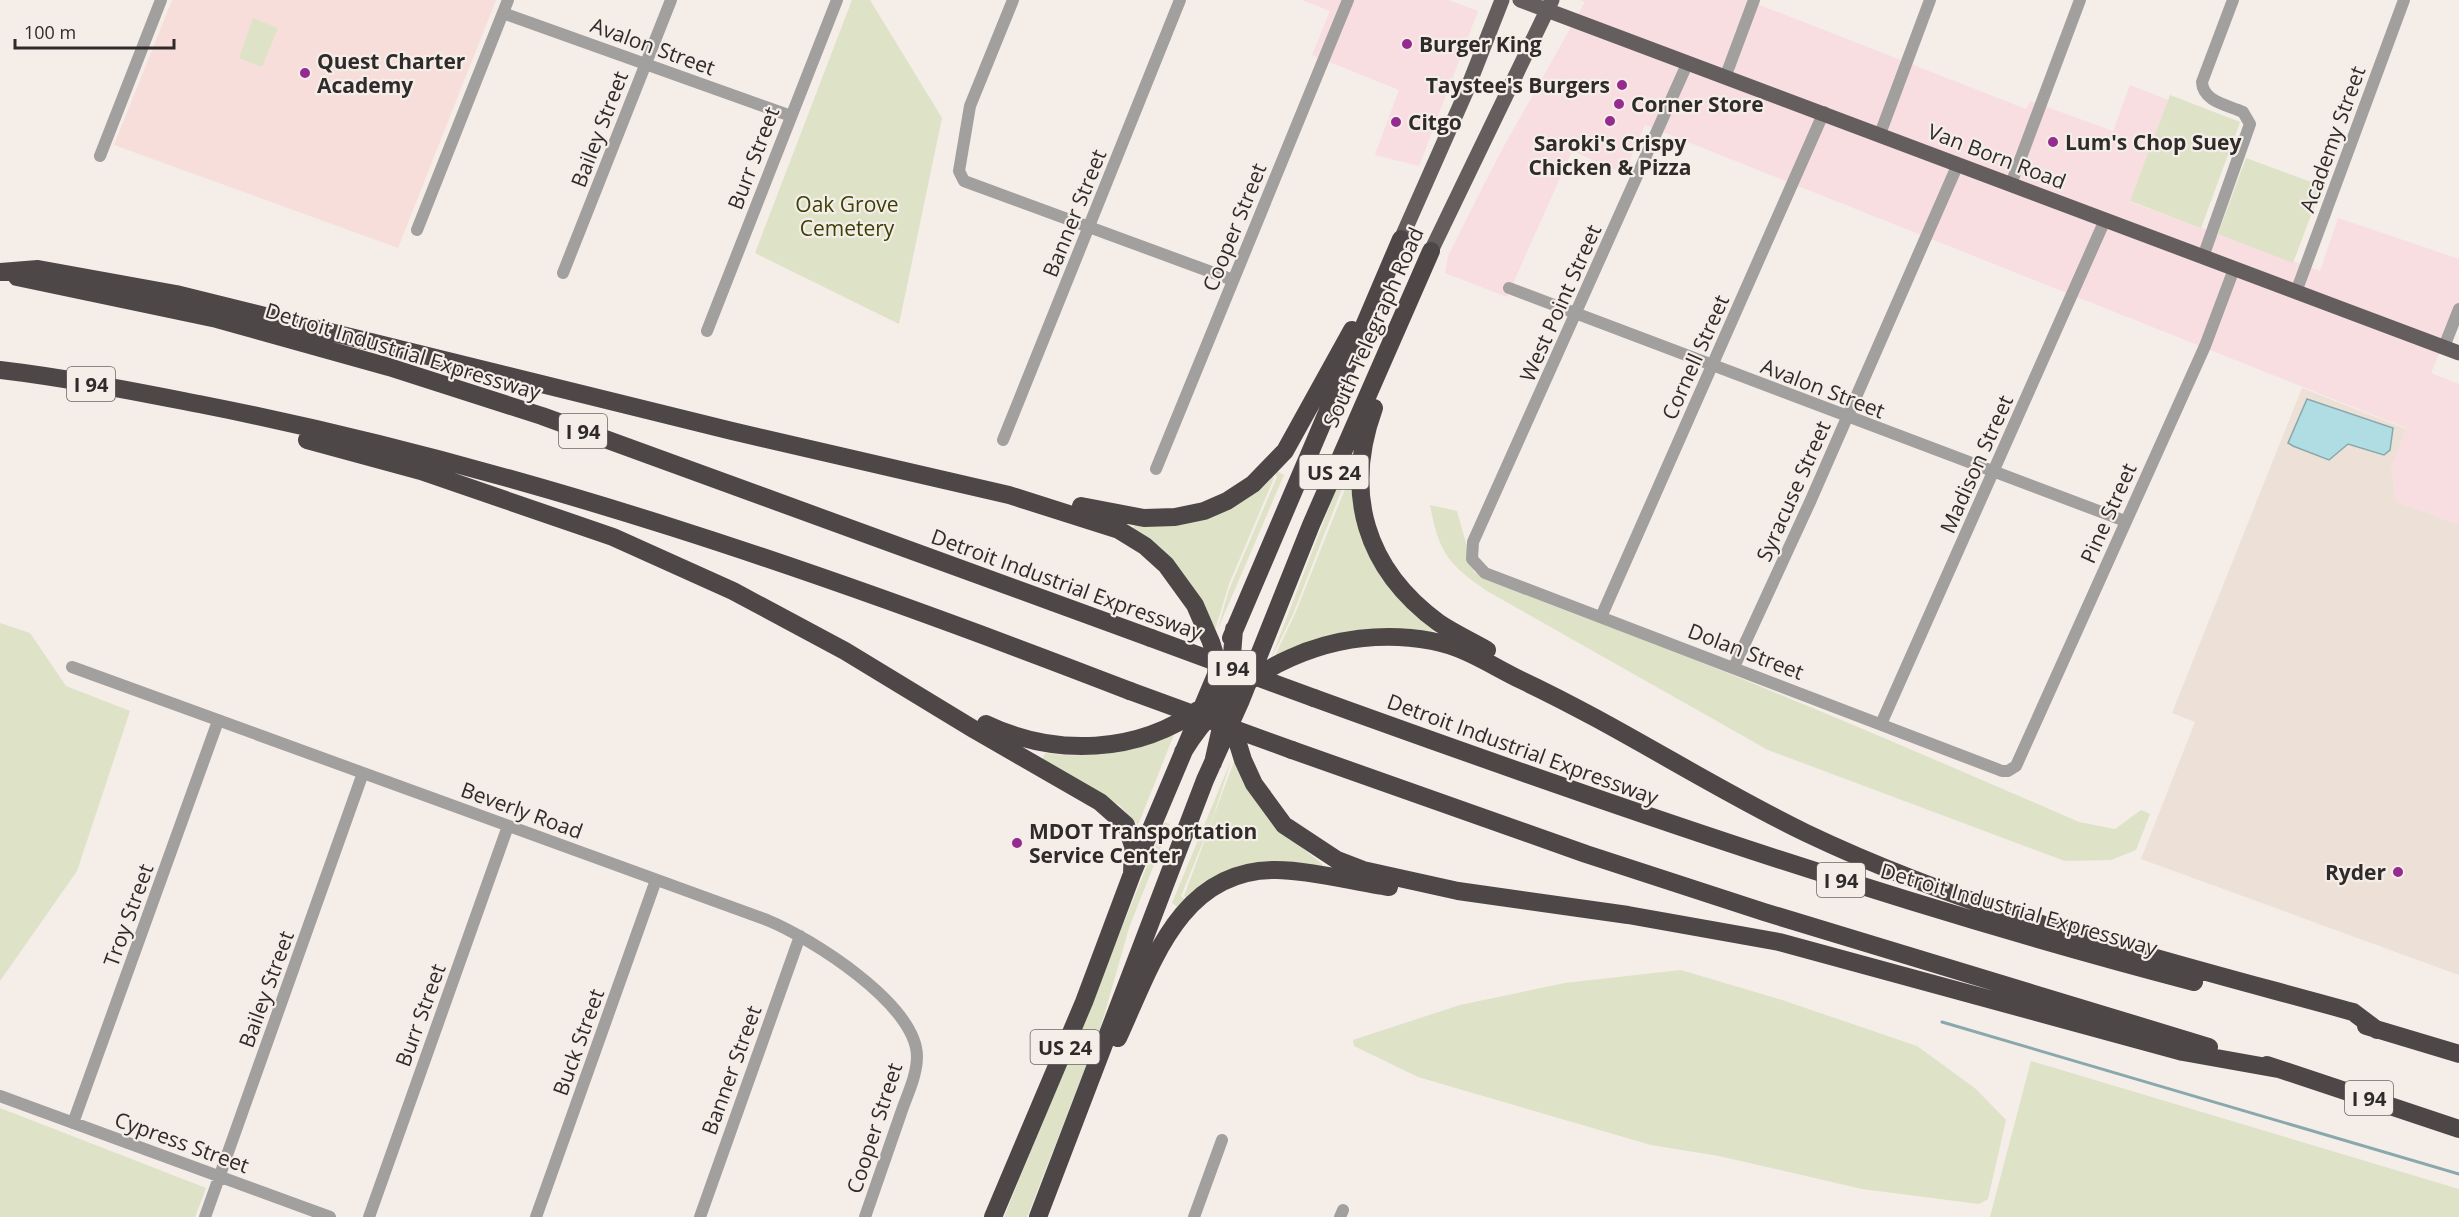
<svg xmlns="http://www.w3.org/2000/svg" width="2459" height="1217" font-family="'Open Sans',sans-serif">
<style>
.commercial{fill:#f8dde1}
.built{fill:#ede0d6}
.education{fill:#f8deda}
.green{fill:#dee2c6}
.water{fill:#b0dde4;stroke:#89a8ac;stroke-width:1.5}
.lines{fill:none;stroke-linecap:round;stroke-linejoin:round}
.stream{stroke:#89a8ac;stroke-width:3}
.minor{stroke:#a29f9f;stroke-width:12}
.major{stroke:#645e5e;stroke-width:15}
.highway{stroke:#4e4748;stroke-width:18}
.highway-bridge{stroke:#4e4748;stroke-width:18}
.poi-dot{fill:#952b8e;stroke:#f4ede8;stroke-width:2}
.labels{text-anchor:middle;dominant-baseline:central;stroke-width:4.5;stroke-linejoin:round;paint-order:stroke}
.shield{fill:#f4ede8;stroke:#696563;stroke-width:1.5}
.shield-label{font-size:20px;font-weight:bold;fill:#2e2b2a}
.poi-label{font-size:21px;font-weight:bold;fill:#2e2b2a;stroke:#f4ede8;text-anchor:start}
.street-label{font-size:21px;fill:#2e2b2a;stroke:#f4ede8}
.park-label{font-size:21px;fill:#3b4105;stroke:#f4ede8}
</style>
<rect width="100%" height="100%" fill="#f4ede8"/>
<path class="commercial" d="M1302 0H1448L1478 11 1419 166 1375 155 1399 90 1312 55 1330 11Z
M1580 0H1747L2026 109 2030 101 2113 131 2130 85 2168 100 2130 202 2320 271 2338 218 2459 259V305L2431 373 2459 384V525L2397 502 2391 468 2406 428 1645 125 1624 173 1572 151 1507 297 1445 273 1448 256 1498 157 1585 2Z"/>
<path class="built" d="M2302 388 2406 429 2391 468 2397 502 2459 525V975L2141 859 2195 722 2172 713Z"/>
<path class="education" d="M172 0H496L398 248 114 145Z"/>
<path class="green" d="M852 0H870L942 118 899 324 755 253Z
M253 18 278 28 262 67 239 58Z
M2170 95 2240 122 2201 228 2130 201Z
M2246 158 2322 186 2293 263 2218 234Z
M1346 464 1353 466 1354 471H1349L1293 614 1270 661Z
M1277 471 1284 475 1217 631 1229 590 1277 477 1274 472Z
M1351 474 1354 475 1357 511 1434 626 1432 634 1273 660 1295 614Z
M1271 475 1274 478 1229 584 1215 630 1133 528 1136 523 1161 524Z
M1430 505 1457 511 1474 572C1547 606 1623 631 1698 661 1826 713 1953 767 2079 822L2115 829 2141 810 2150 814 2136 850 2111 860 2065 861 1768 750 1487 591C1448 564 1439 553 1430 505Z
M0 623 30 633 66 686 130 711 77 871 0 981Z
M1175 732 1138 825 1119 805 1042 760 1045 753C1092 761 1131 748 1175 732Z
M1232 758 1213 817 1181 896 1186 901 1179 908 1172 903Z
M1235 759 1273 824 1323 865 1320 870 1288 866 1188 899 1184 896Z
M1165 822 1170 824 1129 928 1099 1033 1027 1217H1004Z
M1681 970 1782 1000 1917 1046 1976 1089 2006 1120 1988 1199 1979 1204 1862 1189 1719 1156 1651 1145 1418 1077 1354 1046 1353 1040 1460 1005 1565 983Z
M2031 1061 2459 1189V1217H1990Z
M0 1108 206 1188 195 1217H0Z"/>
<path class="water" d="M2307 399 2393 428 2390 450 2384 455 2348 444 2329 460 2293 446 2288 443Z"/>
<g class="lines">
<path class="stream" d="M1942 1022 2459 1174"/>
<path class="minor" d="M1013 0 970 106 959 171 964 181 1233 280
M503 13 791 116
M1688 62 1473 542 1472 559 1485 573 2002 771H2008L2016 766 2205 346 2234 269
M1726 75 1754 0
M1880 134 1930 0
M100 156 161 0
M2011 184 2080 0
M417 230 508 0
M2203 257 2250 124 2243 112C2228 105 2203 102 2202 82L2233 0
M563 273 671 0
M1509 288 2125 521
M2296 292 2404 0
M707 331 837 0
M2444 347 2459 309
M1003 440 1180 0
M1156 469 1348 0
M1601 617 1824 112
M72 667 767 920C811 938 916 1004 917 1056 917 1076 907 1095 901 1113 889 1148 877 1183 865 1217
M1734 667 1810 502 1958 164
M1881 724 2105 220
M0 1096 330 1217
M73 1123 218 721
M205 1217 363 773
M369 1217 508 826
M536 1217 656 880
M700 1217 800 936
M1194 1217 1222 1140
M1340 1217 1343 1210"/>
<path class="major" d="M1520 0 2459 353
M1401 239 1466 92 1502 0
M1431 251 1552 0"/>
<path class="highway" d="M0 272 38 269 176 294 732 431 1009 495 1119 530 1145 546 1166 565 1195 605 1211 642 1219 668 1221 693 1220 732 1213 763
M17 277 217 319 389 367 542 416 1151 638
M0 370C68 378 137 392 204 405 523 468 828 574 1130 691
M1374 408C1343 493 1365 569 1439 623 1454 633 1471 641 1487 650
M307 440 421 471 613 537 733 591 845 651 975 730 1100 802 1126 825 1133 846 1132 874
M1081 506 1144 518 1175 517 1204 511 1227 501 1253 484 1285 451 1352 330
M1231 638 1401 239
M1230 682 1234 629
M1314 698C1604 803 1895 904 2194 982
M1230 718 1243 760 1254 784 1284 825 1337 860 1363 870 1458 891 1628 915 1779 942 2183 1052 2278 1069
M986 724C1055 757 1138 754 1201 708
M1292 750 1586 854 1764 912 2209 1047
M1183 752C1235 667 1335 623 1432 641 1465 647 1492 666 1521 680 1619 726 1709 786 1806 833 1980 916 2168 961 2353 1012L2377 1030
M2366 1026 2459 1054
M1118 1038C1151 967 1179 869 1276 870 1309 870 1355 882 1389 887
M2267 1065 2459 1129
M993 1217 1084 1002 1132 874 1218 670
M1038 1217 1205 780 1241 700 1311 525 1431 251"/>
<path class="highway-bridge" d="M1151 638 1314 698
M1130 691 1292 750"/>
</g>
<g class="poi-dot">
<circle cx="1407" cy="44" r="6"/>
<circle cx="305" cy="73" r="6"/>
<circle cx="1622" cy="85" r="6"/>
<circle cx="1619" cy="104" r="6"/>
<circle cx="1610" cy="121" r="6"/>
<circle cx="1396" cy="122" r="6"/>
<circle cx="2053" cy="142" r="6"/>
<circle cx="1017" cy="843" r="6"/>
<circle cx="2398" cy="872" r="6"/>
</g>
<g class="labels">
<g class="shield">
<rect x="67" y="367" width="48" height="34" rx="4.5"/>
<rect x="559" y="414" width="48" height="34" rx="4.5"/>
<rect x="1299.5" y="455" width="69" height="34" rx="4.5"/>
<rect x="1208" y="651" width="48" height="34" rx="4.5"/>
<rect x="1817" y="863" width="48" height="34" rx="4.5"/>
<rect x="1030.5" y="1030" width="69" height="34" rx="4.5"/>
<rect x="2345" y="1081" width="48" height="34" rx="4.5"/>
</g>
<g class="shield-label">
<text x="91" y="384">I 94</text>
<text x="583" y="431">I 94</text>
<text x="1334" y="472">US 24</text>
<text x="1232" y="668">I 94</text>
<text x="1841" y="880">I 94</text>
<text x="1065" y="1047">US 24</text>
<text x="2369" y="1098">I 94</text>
</g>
<g class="poi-label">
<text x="1419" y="44">Burger King</text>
<text x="317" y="61">Quest Charter<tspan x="317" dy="24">Academy</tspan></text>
<text x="1610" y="85" text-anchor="end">Taystee's Burgers</text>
<text x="1631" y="104">Corner Store</text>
<text x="1408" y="122">Citgo</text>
<text x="2065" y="142">Lum's Chop Suey</text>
<text x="1610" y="143" text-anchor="middle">Saroki's Crispy<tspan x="1610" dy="24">Chicken &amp; Pizza</tspan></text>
<text x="1029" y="831">MDOT Transportation<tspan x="1029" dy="24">Service Center</tspan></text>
<text x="2386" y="872" text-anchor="end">Ryder</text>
</g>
<g class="street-label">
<text transform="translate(653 46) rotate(20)">Avalon Street</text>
<text transform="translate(599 129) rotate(-69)">Bailey Street</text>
<text transform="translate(2332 139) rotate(-70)">Academy Street</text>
<text transform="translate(1997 156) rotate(21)">Van Born Road</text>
<text transform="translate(753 158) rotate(-69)">Burr Street</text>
<text transform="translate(1074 213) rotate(-68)">Banner Street</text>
<text transform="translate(1234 227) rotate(-68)">Cooper Street</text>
<text transform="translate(1560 303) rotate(-66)">West Point Street</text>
<text transform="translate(1373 327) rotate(-66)">South Telegraph Road</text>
<text transform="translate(403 351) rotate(17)">Detroit Industrial Expressway</text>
<text transform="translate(1695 357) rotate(-66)">Cornell Street</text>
<text transform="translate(1823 388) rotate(21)">Avalon Street</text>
<text transform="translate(1976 464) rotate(-66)">Madison Street</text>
<text transform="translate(1793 491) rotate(-66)">Syracuse Street</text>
<text transform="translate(2108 513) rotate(-66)">Pine Street</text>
<text transform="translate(1067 584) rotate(20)">Detroit Industrial Expressway</text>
<text transform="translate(1746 651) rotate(21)">Dolan Street</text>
<text transform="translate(1523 749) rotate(20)">Detroit Industrial Expressway</text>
<text transform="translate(522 810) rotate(20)">Beverly Road</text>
<text transform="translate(2019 909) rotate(16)">Detroit Industrial Expressway</text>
<text transform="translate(128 915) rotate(-70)">Troy Street</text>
<text transform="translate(266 989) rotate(-70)">Bailey Street</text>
<text transform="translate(420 1015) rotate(-70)">Burr Street</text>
<text transform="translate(578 1042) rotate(-70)">Buck Street</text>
<text transform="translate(731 1070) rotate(-70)">Banner Street</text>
<text transform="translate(874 1128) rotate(-72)">Cooper Street</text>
<text transform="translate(182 1142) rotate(20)">Cypress Street</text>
</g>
<g class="park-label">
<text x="847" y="204">Oak Grove<tspan x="847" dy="24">Cemetery</tspan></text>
</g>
</g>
<path d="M15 39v9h159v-9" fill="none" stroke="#2e2b2a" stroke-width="3"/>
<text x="24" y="39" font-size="18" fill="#2e2b2a" stroke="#f4ede8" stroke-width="4.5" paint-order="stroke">100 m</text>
</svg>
